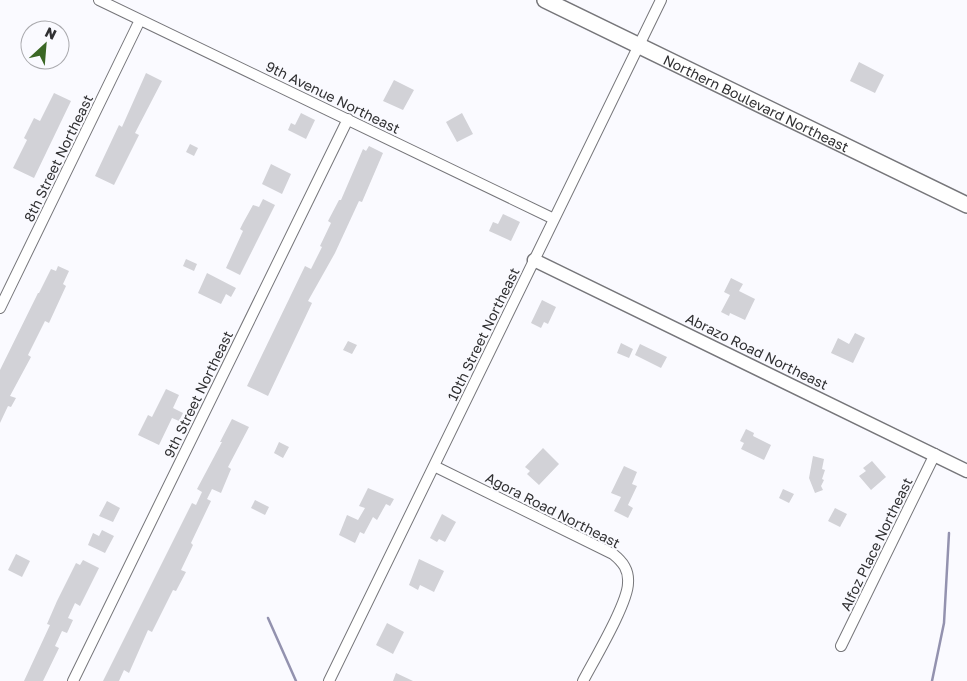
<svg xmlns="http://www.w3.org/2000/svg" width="967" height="681" font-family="'Golos Text',sans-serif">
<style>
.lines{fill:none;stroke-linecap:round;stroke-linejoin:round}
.stream{stroke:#9392af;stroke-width:2.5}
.building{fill:#d2d2d7}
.minor-casing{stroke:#76767a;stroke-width:12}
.tertiary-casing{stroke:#76767a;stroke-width:15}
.secondary-casing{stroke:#76767a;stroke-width:18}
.minor{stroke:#fff;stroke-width:10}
.tertiary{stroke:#fff;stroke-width:12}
.secondary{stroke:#fff;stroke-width:15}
.labels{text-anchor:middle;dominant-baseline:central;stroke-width:4;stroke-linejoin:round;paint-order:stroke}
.street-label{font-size:14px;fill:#303032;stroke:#fafaff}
</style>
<rect width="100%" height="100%" fill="#fafaff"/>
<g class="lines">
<path class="stream" d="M268 618 296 681
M932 681 944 623 949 533"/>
</g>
<path class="building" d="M859 62 884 75 875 93 850 81Z
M146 73 162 81 135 133 139 135 114 185 95 176 119 125 122 127Z
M394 80 414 90 403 110 383 101Z
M54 93 71 101 34 178 13 168 27 140 24 138 34 118 40 121Z
M301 113 315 120 306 139 288 130 291 123 295 125Z
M462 113 473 134 457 142 446 122Z
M190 144 198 148 194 156 186 152Z
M369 146 383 153 362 202 359 201 335 253 308 301 312 303 268 396 247 386 305 266 311 269 322 247 320 246 331 223 328 221 339 200H341L363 149 366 151Z
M271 164 291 174 282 194 262 184Z
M263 199 275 205 240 275 226 268 243 231 240 229 243 223 253 205 259 207Z
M503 214 520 222 511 241 489 231 493 222 498 224Z
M186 259 197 264 194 271 183 266Z
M58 266 69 271 63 284 66 286 49 323 45 321 28 355 31 357 10 396 16 398 11 407 8 406 0 423V370L38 293H39L51 269 56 271Z
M207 273 236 288 231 297 226 294 221 304 198 293Z
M731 278 743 284 739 291 755 299 745 320 730 313 729 316 721 312 730 295 724 292Z
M542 300 556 307 548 324 544 322 541 328 531 323Z
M855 333 865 338 853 363 831 353 838 338 849 344Z
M348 341 357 345 352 354 343 350Z
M621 343 633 349 629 358 617 353Z
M640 344 667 357 661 368 635 355Z
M166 389 179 395 173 408 183 413 179 421 172 418 159 445 138 435 148 415 152 417Z
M232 419 249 427 228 467 231 469 221 493 212 489 207 499 211 501 191 543 193 545 181 570 186 572 176 591 173 590 152 632 148 630 129 673 124 670 119 681H103L192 503 196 505 202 492 197 489 222 442H220Z
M746 429 754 433 753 436 771 445 764 460 741 449 744 443 740 441Z
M279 442 289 447 283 458 274 453Z
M543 448 559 464 539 485 527 474 530 471 525 467Z
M813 456 824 459 822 469 825 470 822 479 824 480 821 486 823 490 815 493 809 478Z
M872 461 886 477 871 490 859 476 866 471 863 468Z
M624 466 637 472 632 484 637 486 628 505 633 508 628 518 614 511 621 497 611 493Z
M368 488 394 499 390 506 386 504 377 520 373 517 364 534 360 532 355 543 339 535 347 515 358 520 365 508 359 506Z
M783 489 794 494 789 503 779 498Z
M255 500 269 507 265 515 251 508Z
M107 501 120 508 113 522 99 516Z
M835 508 847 514 840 527 828 521Z
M442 514 456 522 445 542 439 539 437 542 430 538Z
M102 530 114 536 105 553 88 545 93 533 99 536Z
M16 554 30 561 22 577 8 570Z
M419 559 444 571 434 592 420 585 418 590 409 585Z
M83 560 99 568 80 606 75 603 68 618 73 620 67 633 62 631 55 646 59 648 43 681H24L50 625 47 624 57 601 76 563 80 565Z
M387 623 404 632 393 654 376 645Z
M396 673 413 681H393Z"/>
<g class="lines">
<defs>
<path id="minor" d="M99 0 554 219
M0 308 140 20
M434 466 613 554C623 562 629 570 628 583 628 603 594 660 583 681
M841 646 935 454
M73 681 348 119
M329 681 661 0"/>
<path id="tertiary" d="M534 260 967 471"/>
<g id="secondary">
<path id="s1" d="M545 0 967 205"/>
</g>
</defs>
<use href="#minor" class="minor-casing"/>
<use href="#tertiary" class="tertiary-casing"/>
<use href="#secondary" class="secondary-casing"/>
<use href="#minor" class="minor"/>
<use href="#tertiary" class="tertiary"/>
<use href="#secondary" class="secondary"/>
</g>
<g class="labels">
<g class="street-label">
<text transform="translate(333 97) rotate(26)">9th Avenue Northeast</text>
<text stroke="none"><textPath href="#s1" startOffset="235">Northern Boulevard Northeast</textPath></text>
<text transform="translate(58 158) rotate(-64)">8th Street Northeast</text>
<text transform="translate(483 334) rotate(-64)">10th Street Northeast</text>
<text transform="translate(757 351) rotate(26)">Abrazo Road Northeast</text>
<text transform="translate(198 394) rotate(-64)">9th Street Northeast</text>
<text transform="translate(553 510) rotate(27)">Agora Road Northeast</text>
<text transform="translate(876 544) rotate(-64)">Alfoz Place Northeast</text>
</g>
</g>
<g transform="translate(45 45) rotate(26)"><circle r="24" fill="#fafaff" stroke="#a9a9ad"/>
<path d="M0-4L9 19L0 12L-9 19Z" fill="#3b6725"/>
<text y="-8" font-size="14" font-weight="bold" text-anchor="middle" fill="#303032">N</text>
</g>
</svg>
